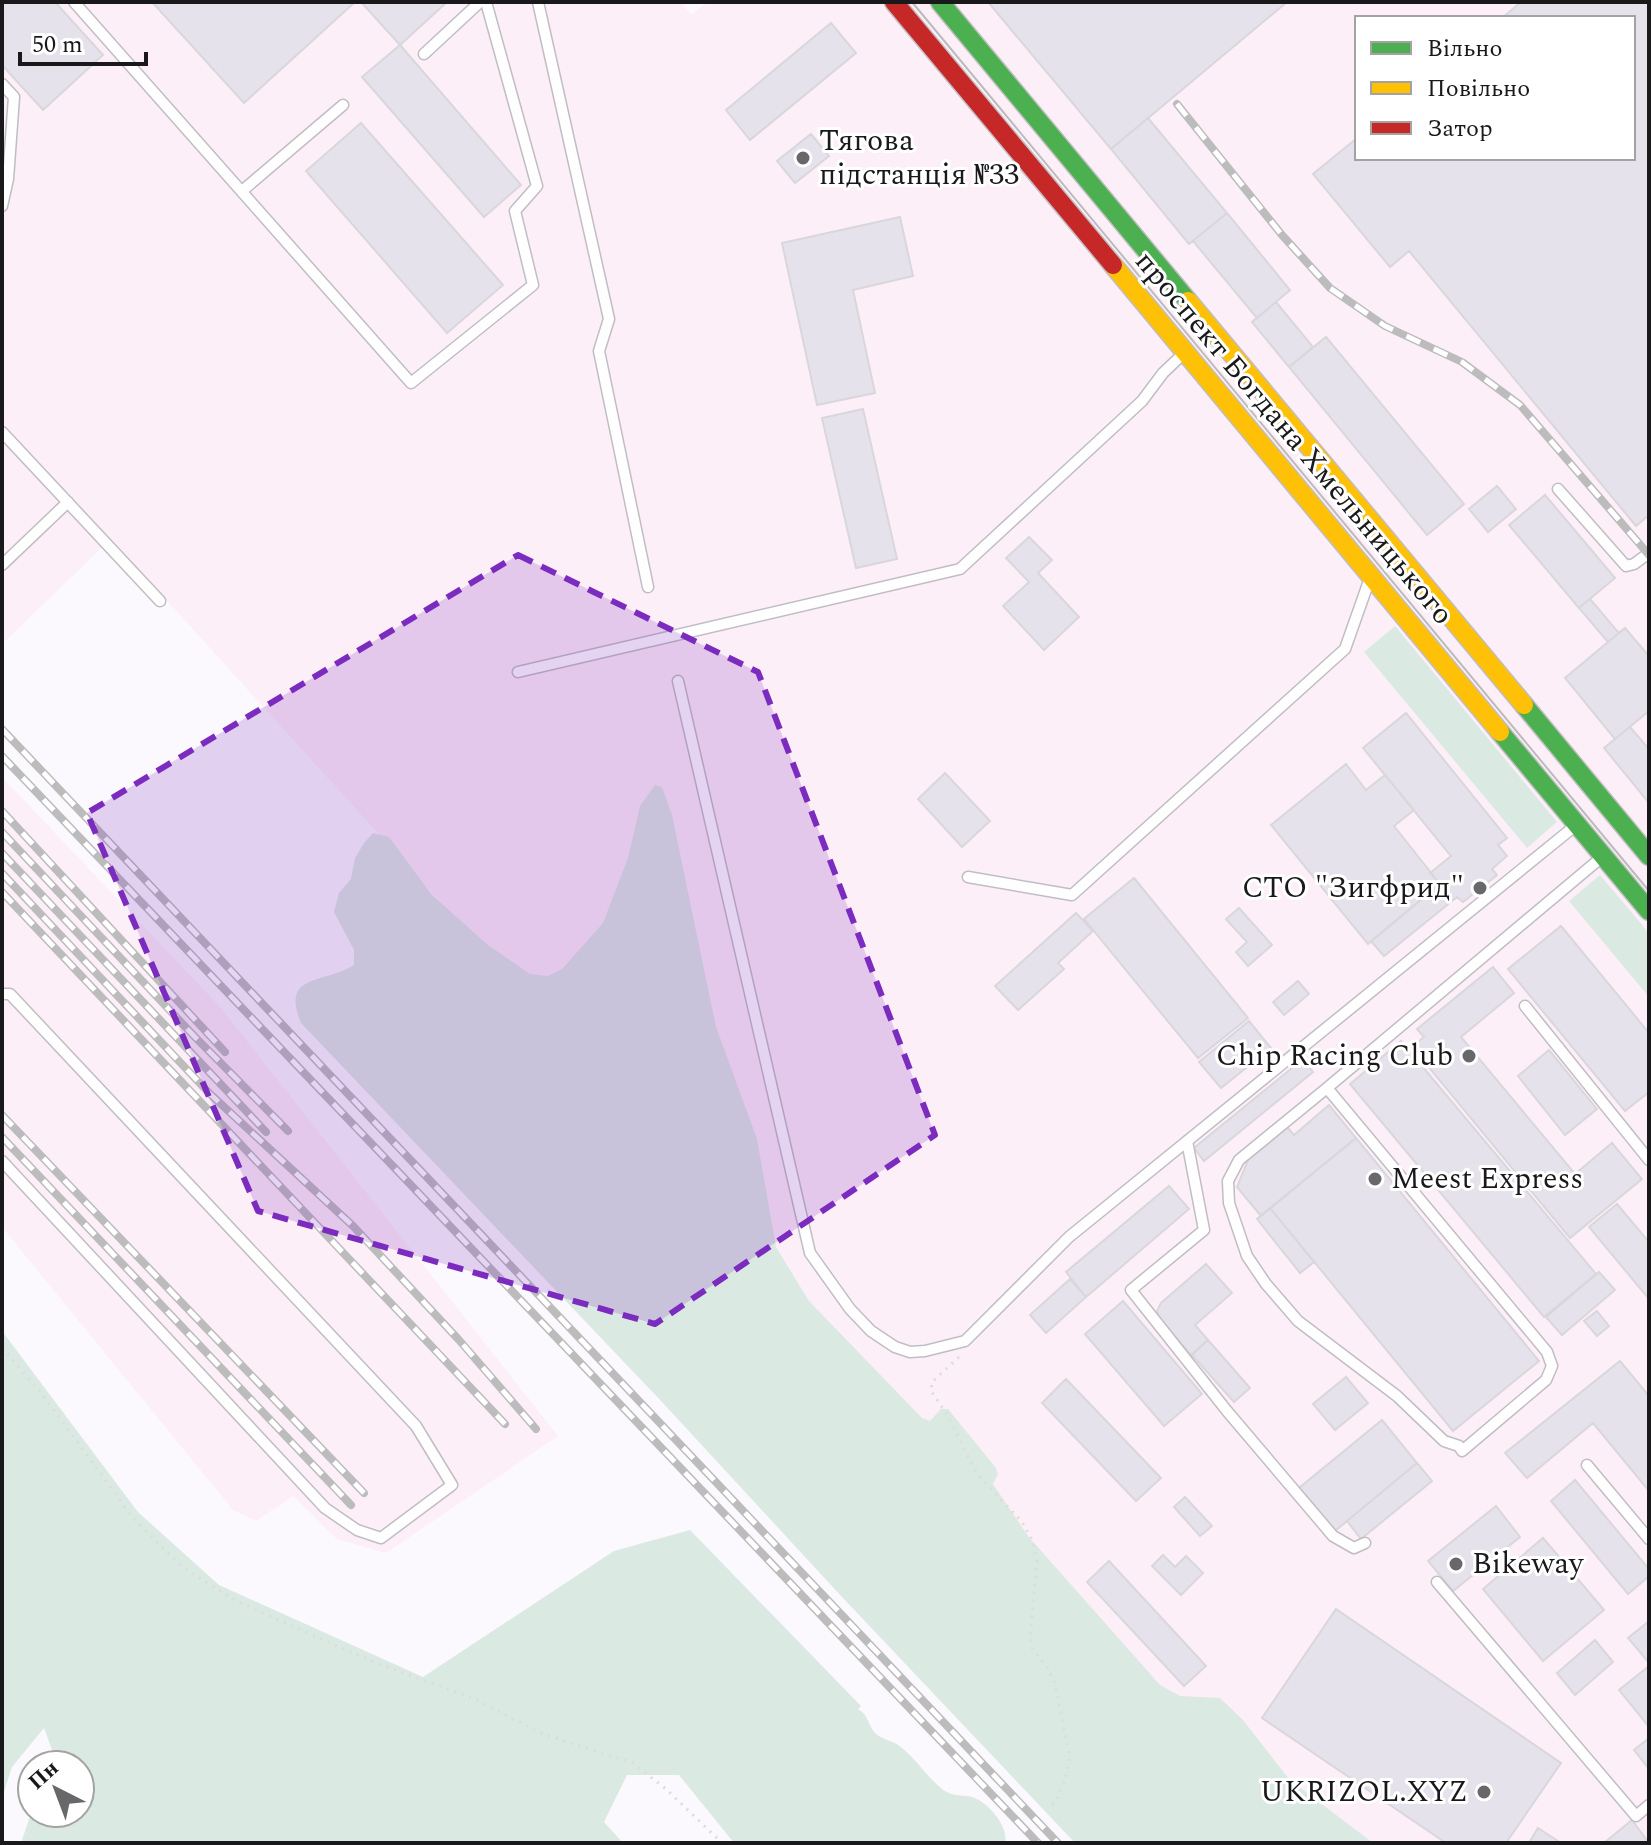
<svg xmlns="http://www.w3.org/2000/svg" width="1651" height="1845" font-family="Spectral,serif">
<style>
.industrial{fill:#fdeff8;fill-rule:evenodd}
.green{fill:#dbe9e3}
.building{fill:#e6e2eb;stroke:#d9d7db;stroke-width:2}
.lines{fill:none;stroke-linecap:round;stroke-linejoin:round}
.lane-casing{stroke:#c0bec2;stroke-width:13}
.fast-casing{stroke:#c0bec2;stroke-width:21}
.slow-casing{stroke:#c0bec2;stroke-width:21}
.jam-casing{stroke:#c0bec2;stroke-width:21}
.path{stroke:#dcdcdd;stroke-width:3;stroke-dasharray:2 6;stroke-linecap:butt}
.lane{stroke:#fefeff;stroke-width:10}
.fast{stroke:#4caf50;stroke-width:18}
.slow{stroke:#ffc107;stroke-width:18}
.jam{stroke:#c62828;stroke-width:18}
.tram{stroke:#bcbcbd;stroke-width:2}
.rail-casing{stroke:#bcbcbd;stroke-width:8}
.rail{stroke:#fff;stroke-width:5;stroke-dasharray:15;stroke-linecap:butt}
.marked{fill:#7b2cbf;fill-opacity:0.2;stroke:#7b2cbf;stroke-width:6;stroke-dasharray:16 10;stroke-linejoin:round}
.poi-dot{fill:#68676a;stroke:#fff;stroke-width:3}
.labels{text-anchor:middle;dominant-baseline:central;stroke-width:6;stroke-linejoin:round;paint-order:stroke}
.poi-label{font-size:30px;fill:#19181b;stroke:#fff;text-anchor:start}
.street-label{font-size:30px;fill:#19181b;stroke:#fff}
</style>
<rect width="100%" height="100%" fill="#fbf9fd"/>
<path class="industrial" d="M2 2H681L691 15 708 2H1649V1843H1294L111 539 2 644ZM1357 18H1633V158H1357Z
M2 777 221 1008 558 1436 386 1553 337 1539 293 1496 256 1521 233 1510 2 1227Z"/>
<path class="green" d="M1395 626 1557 822 1527 848 1364 652Z
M655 785 662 787 672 815 716 1027 757 1139 776 1247 809 1301 922 1418 930 1421 941 1409H948L996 1468 998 1474 993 1484 1028 1536 1160 1685 1180 1696 1220 1698 1243 1720 1289 1779 1373 1843H1075L842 1597 662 1402 301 1023C280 973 324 984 354 965V950L334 912 339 893 351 879 355 858 364 843 373 833 389 837 432 895 488 945 530 974 548 976 562 969 603 923 628 858 640 806Z
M1600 875 1649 933V997L1569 901Z
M2 1331 138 1512 219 1585 423 1677 614 1551 690 1530 861 1706 858 1709C869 1715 868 1726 876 1734 882 1739 892 1741 898 1745 915 1757 926 1776 942 1789 955 1799 966 1793 977 1799 991 1806 1009 1828 1005 1843H734L679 1775H627L604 1822 623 1843H21L32 1810V1813H80V1765H47L52 1750 44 1728 12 1767 2 1798Z"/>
<path class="building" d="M2 2H55L103 55 43 110 2 65Z
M152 2H355L244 103Z
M361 2H447L400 45Z
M988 2H1287L1111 149Z
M1521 2H1649V515L1636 526 1409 251 1390 267 1313 174 1357 138V158H1633V18H1502Z
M831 23 856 53 750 140 726 110Z
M400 45 521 185 484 217 362 77Z
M1148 118 1227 213 1189 244 1111 149Z
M361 123 503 285 447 333 306 171Z
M811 134 829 156 795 183 777 161Z
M1227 213 1290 290 1257 318 1193 241Z
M900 217 913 276 853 290 875 393 817 405 782 243Z
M1276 302 1313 347 1289 367 1252 322Z
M1326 337 1464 504 1427 535 1289 367Z
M863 409 897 559 856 568 822 418Z
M1497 486 1516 509 1488 532 1469 509Z
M1545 495 1615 578 1579 608 1509 525Z
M1029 537 1052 560 1038 573 1079 617 1044 650 1003 606 1029 582 1006 558Z
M1590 599 1619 633 1608 642 1579 608Z
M1625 628 1649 656V711L1615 739 1565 678Z
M1406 713 1507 838 1498 845 1507 856 1492 869 1497 875 1463 902 1457 897 1384 956 1371 941 1440 884 1430 873 1451 856 1363 748Z
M1630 727 1649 749V803L1604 748Z
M1346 764 1366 790 1385 775 1414 810 1394 826 1440 884 1368 944 1271 825Z
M945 773 990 821 962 847 918 799Z
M1134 878 1248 1018 1198 1058 1084 919Z
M1239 908 1272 945 1248 966 1236 952 1247 942 1226 919Z
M1076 913 1093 931 1058 963 1064 969 1018 1010 995 986Z
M1561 926 1649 1033V1092L1625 1111 1508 969Z
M1493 967 1514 993 1461 1037 1575 1174 1612 1143 1642 1179 1570 1238 1412 1047 1424 1037 1417 1029Z
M1298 981 1309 994 1284 1015 1273 1002Z
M1249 1021 1271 1048 1221 1088 1199 1062Z
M1401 1041 1596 1274 1544 1317 1350 1084Z
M1549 1050 1597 1109 1565 1135 1518 1076Z
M1303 1059 1313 1072 1204 1161 1194 1148Z
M1329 1105 1356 1138 1261 1216 1237 1187 1248 1160 1287 1127 1294 1135Z
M1356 1138 1539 1361 1453 1431 1270 1208Z
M1169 1186 1189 1209 1086 1297 1066 1272Z
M1617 1204 1649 1242V1299L1589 1227Z
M1270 1208 1314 1262 1300 1273 1257 1219Z
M1206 1264 1232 1293 1195 1325 1208 1340 1191 1355 1159 1318 1157 1311 1161 1303Z
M1599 1272 1615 1290 1562 1335 1546 1317Z
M1070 1279 1086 1297 1046 1333 1030 1315Z
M1123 1301 1202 1394 1164 1426 1085 1334Z
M1597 1311 1609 1326 1597 1336 1584 1321Z
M1208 1340 1250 1388 1234 1402 1192 1355Z
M1620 1361 1649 1396V1491L1593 1423 1527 1478 1505 1453Z
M1346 1377 1368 1403 1335 1430 1313 1404Z
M1066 1379 1161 1478 1136 1501 1042 1403Z
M1382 1420 1417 1463 1335 1531 1299 1488Z
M1417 1463 1432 1481 1361 1539 1347 1521Z
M1575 1480 1649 1569V1576L1628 1594 1551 1501Z
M1185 1497 1212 1526 1200 1536 1174 1507Z
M1496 1506 1520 1537 1453 1591 1428 1561Z
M1543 1538 1604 1610 1543 1661 1483 1589Z
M1163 1555 1175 1567 1186 1556 1203 1573 1181 1595 1152 1566Z
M1109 1561 1206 1666 1184 1686 1087 1582Z
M1336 1609 1561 1763 1506 1843H1446L1262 1718Z
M1649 1621V1663L1628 1638Z
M1595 1640 1613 1662 1575 1695 1557 1673Z
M1649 1666V1727L1619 1690Z
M1649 1738V1769L1634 1750Z
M1632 1820 1649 1843H1604Z
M1538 1828 1561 1843H1529Z"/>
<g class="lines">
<defs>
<path id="lane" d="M74 2 411 383 533 285 515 211 537 186 486 2
M538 2 609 319 599 351 648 587
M424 54 480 2
M2 84 14 97 8 179 2 206
M242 191 343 105
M2 432 160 601
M1558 489 1626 566 1634 564 1649 553
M2 565 68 502
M518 672 960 569 1142 401 1163 373 1184 353
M678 681 810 1253 850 1309 871 1331 895 1347 910 1352 925 1351 965 1341 1069 1237 1575 826
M968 877 1072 895 1345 649 1369 581
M2 994H10L416 1426 452 1485 381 1538 357 1530 325 1508 2 1161
M1525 1006 1649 1160
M1327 1088 1239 1160 1228 1181 1229 1203 1247 1256 1266 1284 1298 1321 1397 1396 1444 1441 1459 1446 1462 1451 1546 1380 1552 1366 1547 1352 1327 1088 1602 857
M1187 1141 1204 1230 1131 1290 1227 1411 1333 1536 1354 1548 1365 1543
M1587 1465 1649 1539
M1437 1582 1636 1816 1649 1805"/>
<path id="fast" d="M940 2 1188 301
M1524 705 1649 856
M1500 732 1649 911"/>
<path id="slow" d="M1113 265 1500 732
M1188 301 1524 705"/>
<path id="jam" d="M894 2 1113 265"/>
</defs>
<use href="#lane" class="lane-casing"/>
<use href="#fast" class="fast-casing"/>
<use href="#slow" class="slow-casing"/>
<use href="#jam" class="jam-casing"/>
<path class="path" d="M2 1348 43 1395 132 1517 178 1563 193 1574 238 1602 374 1662 472 1698 543 1734 633 1763 666 1789 722 1843
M959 1357 932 1382 931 1391 948 1416 977 1474 1022 1522 1032 1540 1037 1560 1030 1637 1033 1650 1047 1667 1055 1683 1070 1759 1064 1783 1056 1801 1049 1808"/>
<use href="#lane" class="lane"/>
<use href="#fast" class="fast"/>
<use href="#slow" class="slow"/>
<use href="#jam" class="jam"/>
<path class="tram" d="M912 2 1649 891"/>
<defs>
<path id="rail" d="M1177 104 1282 235 1330 288 1385 326 1462 362 1520 405 1649 555
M2 729 1058 1843
M2 756 1038 1843
M2 811 225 1052
M2 832 194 1036 288 1131
M2 853 266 1132
M2 873 209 1093 353 1226 459 1340 536 1429
M2 892 505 1424
M2 1115 364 1493
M2 1137 351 1505"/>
</defs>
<use href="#rail" class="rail-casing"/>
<use href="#rail" class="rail"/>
</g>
<path class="marked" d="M518 555 758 672 935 1135 655 1324 258 1211 87 813Z"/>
<g class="poi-dot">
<circle cx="803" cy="158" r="8"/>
<circle cx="1480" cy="888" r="8"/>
<circle cx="1469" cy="1056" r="8"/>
<circle cx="1375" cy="1179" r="8"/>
<circle cx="1456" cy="1564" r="8"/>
<circle cx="1484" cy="1792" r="8"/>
</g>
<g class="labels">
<g class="poi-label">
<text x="819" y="141">Тягова<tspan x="819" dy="34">пiдстанцiя №33</tspan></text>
<text x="1464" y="888" text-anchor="end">СТО "Зигфрид"</text>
<text x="1453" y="1056" text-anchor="end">Chip Racing Club</text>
<text x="1391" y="1179">Meest Express</text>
<text x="1472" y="1564">Bikeway</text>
<text x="1468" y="1792" text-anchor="end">UKRIZOL.XYZ</text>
</g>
<g class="street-label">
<text transform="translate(1294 438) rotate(50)">проспект Богдана Хмельницького</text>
</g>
</g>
<rect width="1651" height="1845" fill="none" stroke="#19181b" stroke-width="8"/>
<rect x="1355" y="16" width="280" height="144" fill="#ffffff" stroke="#a3a3a4" stroke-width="2"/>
<rect x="1371" y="42" width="40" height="12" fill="#4caf50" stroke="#a3a3a4" stroke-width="2"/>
<text x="1427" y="56" font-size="24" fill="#19181b">Вільно</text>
<rect x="1371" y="82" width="40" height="12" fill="#ffc107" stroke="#a3a3a4" stroke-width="2"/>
<text x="1427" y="96" font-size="24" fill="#19181b">Повільно</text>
<rect x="1371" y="122" width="40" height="12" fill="#c62828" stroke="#a3a3a4" stroke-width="2"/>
<text x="1427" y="136" font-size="24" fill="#19181b">Затор</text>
<g transform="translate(56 1789) rotate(318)"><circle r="38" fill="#ffffff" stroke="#a3a3a4" stroke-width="2"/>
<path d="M0-6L14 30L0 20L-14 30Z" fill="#68676a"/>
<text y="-12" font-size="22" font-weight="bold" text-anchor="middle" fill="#19181b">Пн</text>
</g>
<path d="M20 52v12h126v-12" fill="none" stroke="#19181b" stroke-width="4"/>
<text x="32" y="52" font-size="24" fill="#19181b" stroke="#ffffff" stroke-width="6" paint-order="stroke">50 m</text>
</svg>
